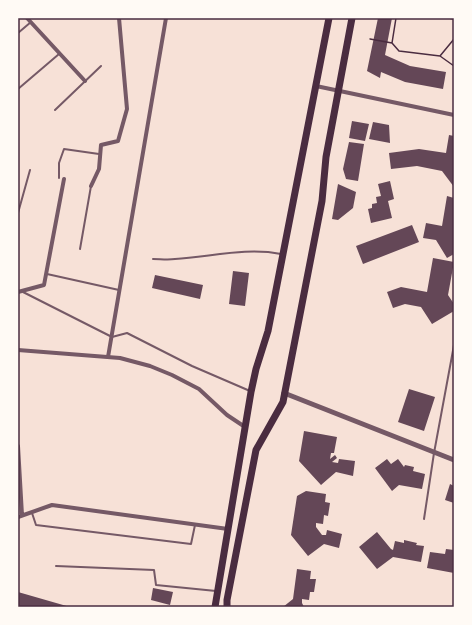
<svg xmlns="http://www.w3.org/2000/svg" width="472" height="625" font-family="'Crimson Pro',serif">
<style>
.building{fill:#644757}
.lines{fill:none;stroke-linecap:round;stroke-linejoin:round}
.path{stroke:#4a2c40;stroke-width:1.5}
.service{stroke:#755966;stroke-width:2}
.minor{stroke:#755966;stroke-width:4}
.tertiary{stroke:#755966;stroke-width:5}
.primary{stroke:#4a2c40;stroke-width:7}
.neatline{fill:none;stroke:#4a2c40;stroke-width:1.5}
</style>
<rect width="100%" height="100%" fill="#f7e1d7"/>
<path class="building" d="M378 18H392L385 55 410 66 446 72 443 89 405 82 381 72 380 78 367 71Z
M352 121 369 124 365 141 349 138Z
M373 122 389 125 390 143 369 139Z
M449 135 454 136V187L442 171 417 166 391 169 389 153 419 149 446 153Z
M349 142 364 144 358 181 346 179 343 169Z
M390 181 394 199 388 201 392 218 371 223 368 209 372 208V204L377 203 376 197 381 196 378 184Z
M338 184 356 192 353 208 338 220 332 219Z
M447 196 454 198V254L447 258 436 240 423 238 426 223 442 226Z
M412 225 419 242 363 264 356 246Z
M433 258 454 262 448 295 454 304V311L432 324 421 307 405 304 393 308 387 292 401 287 427 292Z
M233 271 249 273 245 306 229 304Z
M155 275 203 285 200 299 152 288Z
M409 389 435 397 424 431 398 422Z
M304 431 337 437 334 453H331L330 459 335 455 337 458 332 462 338 463 339 459 355 461 353 476 336 472 321 485 299 461Z
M387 459 391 464 398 459 404 467 405 465 414 467 413 471 425 474 422 489 399 485 392 491 375 468Z
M450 484 454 486V503L445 500Z
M306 491 326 494 325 502 330 503 328 516 324 515 323 524 316 523V527L322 535H326L327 530 342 534 339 548 324 544 308 556 291 535 297 496Z
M377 532 391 549 393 550 395 541 404 543V540L417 543 416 545 424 546 421 562 393 557 377 569 359 547Z
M446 549 454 550V573L427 568 430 552 445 554Z
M297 569 311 571 310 579H316L314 592H310L309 600 302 599V603L304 607H283L293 599Z
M153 588 173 592 170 605 151 600Z
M18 592 70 607H18Z"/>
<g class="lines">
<path class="path" d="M396 18 392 43 399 51 440 56 454 66
M448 18 454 19
M370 39 392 43
M440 56 454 39"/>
<path class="service" d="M18 33 31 22
M18 89 59 54
M55 110 101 66
M59 178V163L64 149 99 154
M18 213 30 170
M80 249 91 186
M153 259C160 259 168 260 175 259 210 257 246 247 281 254
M47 274 119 290
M23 292 112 337 127 333 192 366 250 391
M32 513 36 525 191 544 195 525
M424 519 434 453 454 345
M56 566 154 570 156 585 216 591"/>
<path class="minor" d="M27 18 85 81
M316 86 454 115
M91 186 99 169 101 145 118 141 127 109 119 18
M18 292 44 285 64 179
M18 350 120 358 150 366 172 375 199 389 227 415 245 427
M108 357 166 18
M18 446 22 515
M18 517 52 505 228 529"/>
<path class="tertiary" d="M284 393 454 460"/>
<path class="primary" d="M215 607 251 392 256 369 268 331 329 18
M227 607V600L256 450 283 402 322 201 326 157 352 18"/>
</g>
<rect width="472" height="625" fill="none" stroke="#fffaf5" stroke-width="38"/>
<rect x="19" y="19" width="434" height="587" class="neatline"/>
</svg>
